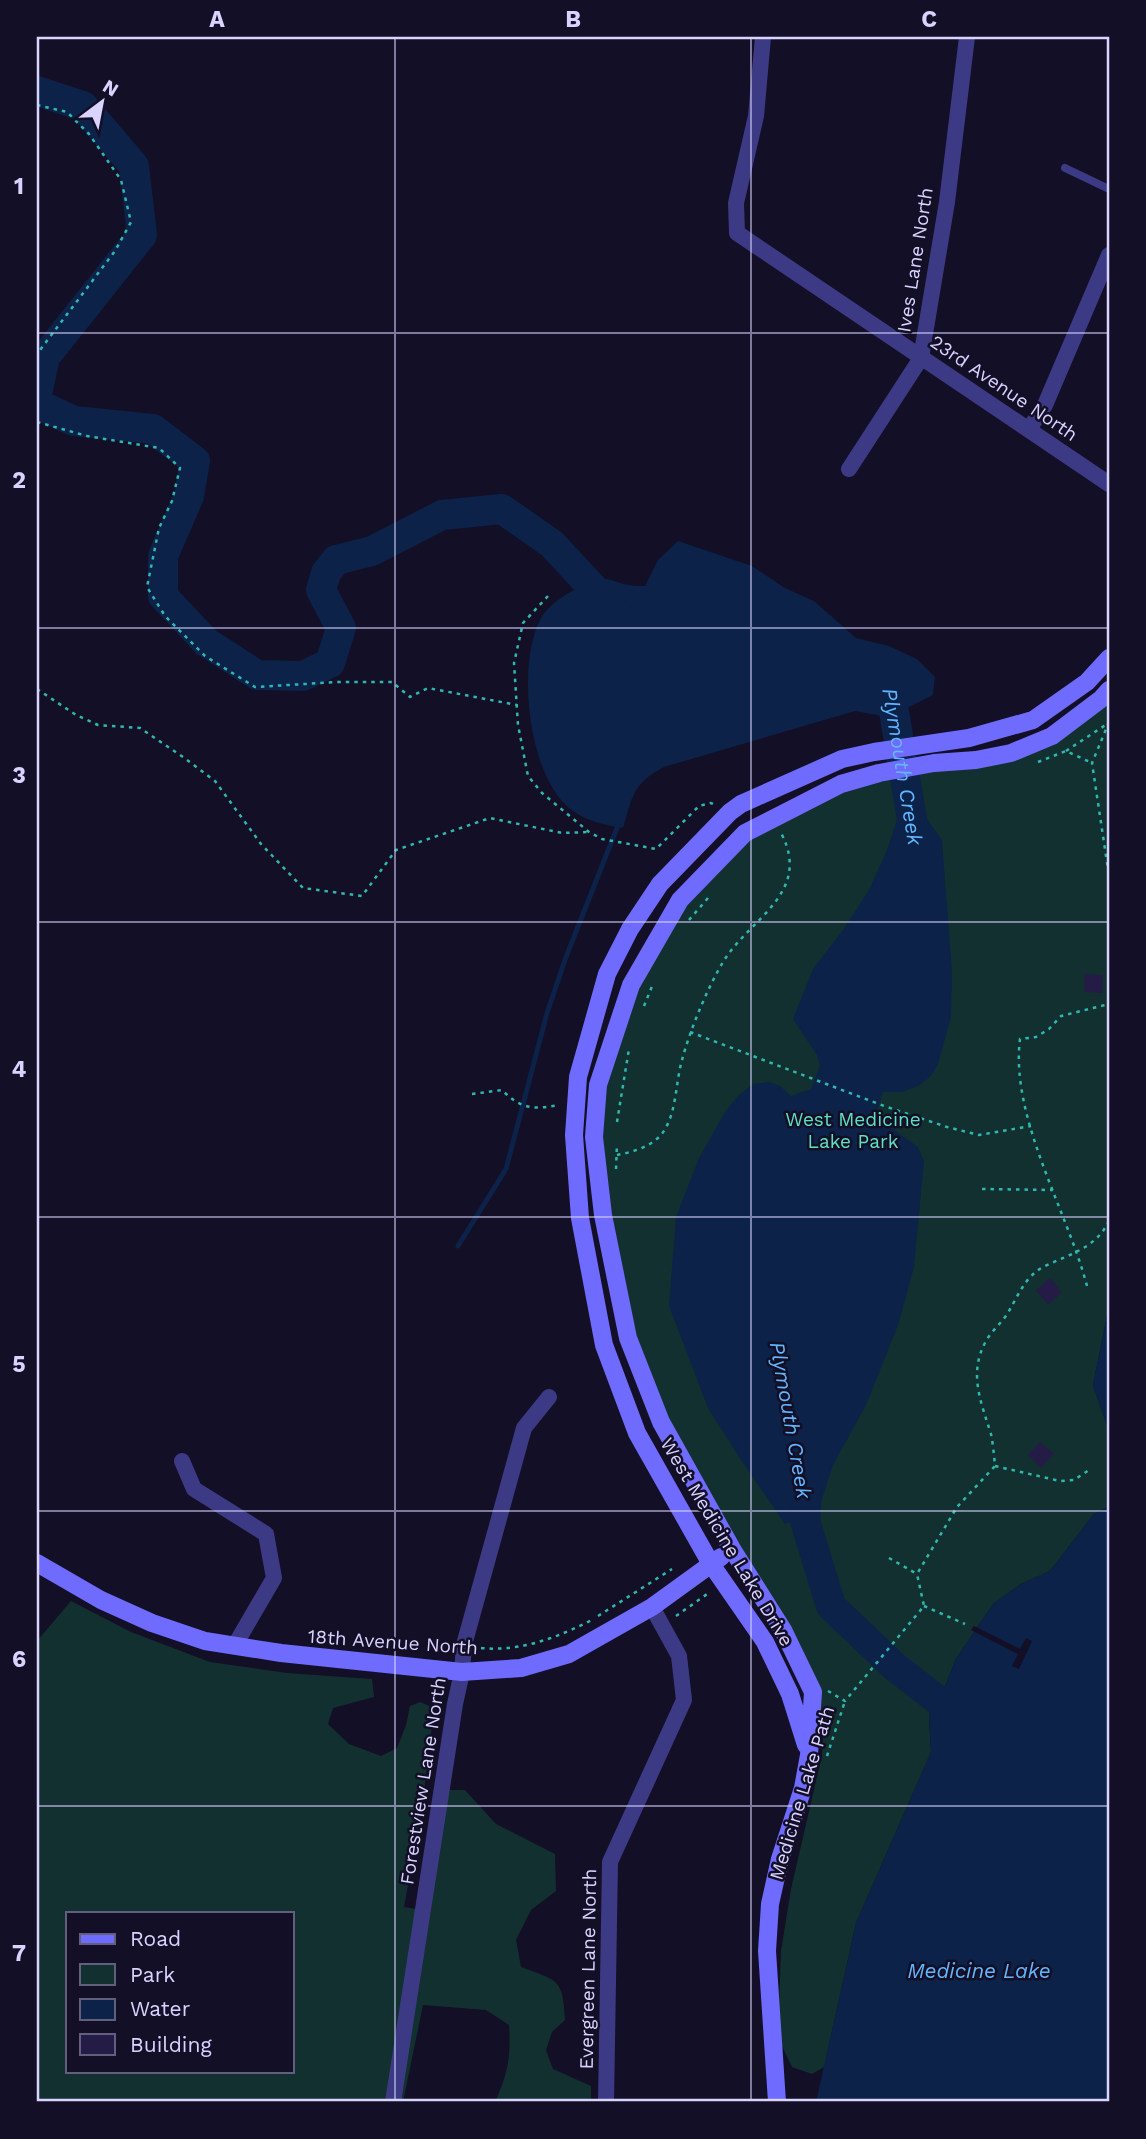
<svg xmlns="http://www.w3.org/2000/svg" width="1146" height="2139" font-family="'Work Sans',sans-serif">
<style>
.green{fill:#12302f;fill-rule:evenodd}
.water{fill:#0c2248}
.pier{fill:#130f26}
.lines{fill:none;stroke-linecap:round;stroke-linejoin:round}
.stream{stroke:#0c2248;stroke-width:5}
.river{stroke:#0c2248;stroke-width:30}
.building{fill:#241b47}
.path{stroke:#2fb8b0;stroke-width:2.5;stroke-dasharray:3.5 5;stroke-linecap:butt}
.lane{stroke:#3d3a85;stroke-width:8}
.street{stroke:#3d3a85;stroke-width:16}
.secondary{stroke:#6f6bff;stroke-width:18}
.grid{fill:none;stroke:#d9d4ff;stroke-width:2;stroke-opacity:0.55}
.labels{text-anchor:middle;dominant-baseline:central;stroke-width:5;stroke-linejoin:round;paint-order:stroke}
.street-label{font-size:19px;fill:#d9d4ff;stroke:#130f26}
.park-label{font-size:19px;fill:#5fe0c0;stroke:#130f26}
.water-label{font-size:21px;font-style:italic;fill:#62b6ff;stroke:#130f26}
.neatline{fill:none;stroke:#d9d4ff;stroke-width:2.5}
.grid-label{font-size:23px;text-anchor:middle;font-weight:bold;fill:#d9d4ff}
</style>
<rect width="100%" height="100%" fill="#130f26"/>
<path class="green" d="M1109 690V1306L1093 1385 1109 1431V1507L1094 1514 1050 1571 1021 1584 993 1604 956 1659 939 1701 929 1716 931 1752 856 1923 824 2067 812 2074 792 2067 781 2044 779 2004 781 1951 791 1889 822 1755 824 1715 732 1549 629 1338 594 1137 631 985 680 900 745 833 841 784 1011 753Z
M71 1601 131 1632 210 1662 287 1673 372 1679 374 1697 333 1708 328 1724 349 1744 381 1756 397 1748 406 1725 410 1706 420 1702 434 1708 422 1809 404 1907 430 1911 448 1790H465L496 1824 555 1854 556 1891 531 1910 516 1940 521 1967C558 1981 563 1978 565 2020L552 2032 546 2050 553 2069 591 2086V2102H495C508 2073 511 2057 509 2025L486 2010 423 2005 403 2102H37V1641ZM68 1913H292V2071H68Z"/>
<path class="water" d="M678 541 752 566 785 588 814 601 856 638 889 646 917 659 935 677 933 695 907 708 882 716 855 711 664 767C632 784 633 796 623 828 604 825 585 821 569 808 528 774 516 663 541 618 552 599 582 584 603 579 611 578 620 584 629 585 634 586 640 586 645 586L658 560Z
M920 809 942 840 952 972 951 1017 938 1064 931 1076 918 1086 902 1092H883L877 1111 894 1130 918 1147 924 1161 914 1267 898 1325 866 1405 833 1465 817 1514 785 1524 739 1457 708 1408 669 1306 676 1217 699 1158 725 1112 739 1095 753 1084 769 1082 780 1086 791 1096 811 1089 820 1066 817 1055 793 1019 813 969 843 930 869 890 887 850 899 814Z
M1109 1306V1431L1093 1385Z
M1109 1507V2102H816L856 1923 931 1752 929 1716 939 1701 956 1659 993 1604 1021 1584 1050 1571 1094 1514Z"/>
<path class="pier" d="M974 1626 1020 1649 1026 1638 1032 1641 1019 1669 1012 1666 1018 1654 971 1630Z"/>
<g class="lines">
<path class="stream" d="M458 1246 506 1169 547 1013 566 957 619 823"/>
<g class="river">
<path d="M37 91 83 106 134 166 142 235 45 357 37 394"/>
<path d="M37 404 74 421 153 429 195 461 189 496 163 556V596L206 642 257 675 303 676 330 663 341 628 321 590 326 573 336 560 372 551 442 515 502 509 552 544 618 615"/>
<path id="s1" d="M881 680 889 682 917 849"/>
<path d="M804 1479 807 1489 805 1521 831 1606 895 1667 939 1701 963 1732"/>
</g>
</g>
<path class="building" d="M1085 974 1103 975 1102 993 1084 992Z
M1050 1278 1062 1292 1048 1305 1036 1290Z
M1040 1442 1054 1454 1041 1468 1028 1455Z"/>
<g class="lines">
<path class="path" d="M37 105 67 112 89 134 121 180 131 222 115 251 37 354
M37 422 87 436 159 448 180 468 172 501 159 528 147 587 165 616 205 656 255 687 338 682H392L410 697 428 688 517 705
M548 596 523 623 514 663 518 725 528 776 542 793 589 832 602 839 656 849 699 806 711 803 715 805
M37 689 76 715 98 725 140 728 183 757 215 781 261 844 303 888 362 896 396 850 490 818 562 833 589 832
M1109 722 1092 763 1109 876
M1066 751 1107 724
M1038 762 1066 751 1092 763
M689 920 708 898
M644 1006 653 984
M690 1032 884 1106 947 1127 979 1135 1031 1126
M472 1094 502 1090C521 1109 533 1110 559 1105
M617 1122 629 1049
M617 1155C632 1152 648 1148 660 1136 677 1117 675 1084 682 1060 690 1030 707 989 723 962 749 919 813 893 781 833
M616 1169 617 1144
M982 1189 1053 1190
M1087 1286C1067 1210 1010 1117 1020 1039L1036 1037 1049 1029 1061 1016 1109 1004
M995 1466 1060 1481 1074 1480 1089 1470
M889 1558 917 1574
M924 1606 965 1624
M598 1616 672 1569
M676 1616 710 1592
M481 1648C521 1652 558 1637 592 1620
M828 1691 845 1701 924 1606 917 1574 957 1507 995 1466C994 1455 993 1444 991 1434 981 1402 968 1373 986 1341 992 1330 1003 1322 1009 1311 1019 1294 1026 1275 1045 1266 1070 1254 1096 1248 1109 1221
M827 1756 845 1701"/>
<path class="lane" d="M1065 168 1109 189"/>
<path class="street" d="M763 37 756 116 736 203 737 233 1109 484
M1029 429 1045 405 1109 255
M849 469 921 358 947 202 967 37
M182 1461 194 1489 266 1534 274 1578 235 1645
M393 2102 455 1704 462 1672 464 1645 524 1428 549 1397
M606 2102 610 1862 684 1700 679 1656 652 1607"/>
<path class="secondary" d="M37 1563 101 1600 152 1623 205 1641 281 1653 462 1672 521 1668 569 1654 652 1607 721 1557
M806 1745 790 1694 765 1642 711 1564 637 1433 604 1345 580 1218 574 1135 578 1077 607 974 630 929 660 884 730 812 741 804 842 759 874 752 969 738 1033 720 1087 682 1109 658
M777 2102 767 1951 770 1904 780 1859 803 1788 809 1755 813 1692 783 1630 732 1549 661 1422 628 1338 603 1215 594 1137 598 1085 631 985 680 900 745 833 841 784 879 773 934 763 976 760 1011 753 1052 736 1101 699 1109 690"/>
</g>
<path class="grid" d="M395 37V2102M751 37V2102M37 333H1109M37 628H1109M37 922H1109M37 1217H1109M37 1511H1109M37 1806H1109"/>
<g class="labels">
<g class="street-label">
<text transform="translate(915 260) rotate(-81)">Ives Lane North</text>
<text transform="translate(1004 388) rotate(34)">23rd Avenue North</text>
<text transform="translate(727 1542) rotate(59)">West Medicine Lake Drive</text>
<text transform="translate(393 1642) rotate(4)">18th Avenue North</text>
<text transform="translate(423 1781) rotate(-81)">Forestview Lane North</text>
<text transform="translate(802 1793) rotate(-73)">Medicine Lake Path</text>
<text transform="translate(588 1969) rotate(-89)">Evergreen Lane North</text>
</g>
<g class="park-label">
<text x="853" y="1119">West Medicine<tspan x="853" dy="22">Lake Park</tspan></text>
</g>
<g class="water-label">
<text stroke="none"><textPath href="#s1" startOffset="94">Plymouth Creek</textPath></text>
<text transform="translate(791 1420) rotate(80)">Plymouth Creek</text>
<text x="979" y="1970">Medicine Lake</text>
</g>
</g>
<rect width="1146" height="2139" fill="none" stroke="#130f26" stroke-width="77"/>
<rect x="66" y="1912" width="228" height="161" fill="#130f26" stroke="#625e7d" stroke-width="2"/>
<rect x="80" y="1934" width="35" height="10" fill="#6f6bff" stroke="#625e7d" stroke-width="2"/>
<text x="130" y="1946" font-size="21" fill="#d9d4ff">Road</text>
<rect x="80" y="1964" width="35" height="21" fill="#12302f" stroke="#625e7d" stroke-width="2"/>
<text x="130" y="1982" font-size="21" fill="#d9d4ff">Park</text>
<rect x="80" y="1999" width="35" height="21" fill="#0c2248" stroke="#625e7d" stroke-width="2"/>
<text x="130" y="2016" font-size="21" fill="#d9d4ff">Water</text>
<rect x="80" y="2034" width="35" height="21" fill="#241b47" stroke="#625e7d" stroke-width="2"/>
<text x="130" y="2052" font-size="21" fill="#d9d4ff">Building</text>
<g transform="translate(102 102) rotate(32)" stroke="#130f26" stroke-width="5" paint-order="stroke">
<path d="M0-5L12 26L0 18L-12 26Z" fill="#d9d4ff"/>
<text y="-10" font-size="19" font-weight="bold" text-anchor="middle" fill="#d9d4ff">N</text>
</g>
<rect x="38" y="38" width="1070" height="2062" class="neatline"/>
<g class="grid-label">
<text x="217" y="27">A</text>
<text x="573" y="27">B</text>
<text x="929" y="27">C</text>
<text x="19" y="194">1</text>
<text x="19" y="488">2</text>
<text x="19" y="783">3</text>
<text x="19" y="1077">4</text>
<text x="19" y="1372">5</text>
<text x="19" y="1667">6</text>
<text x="19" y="1961">7</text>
</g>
</svg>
